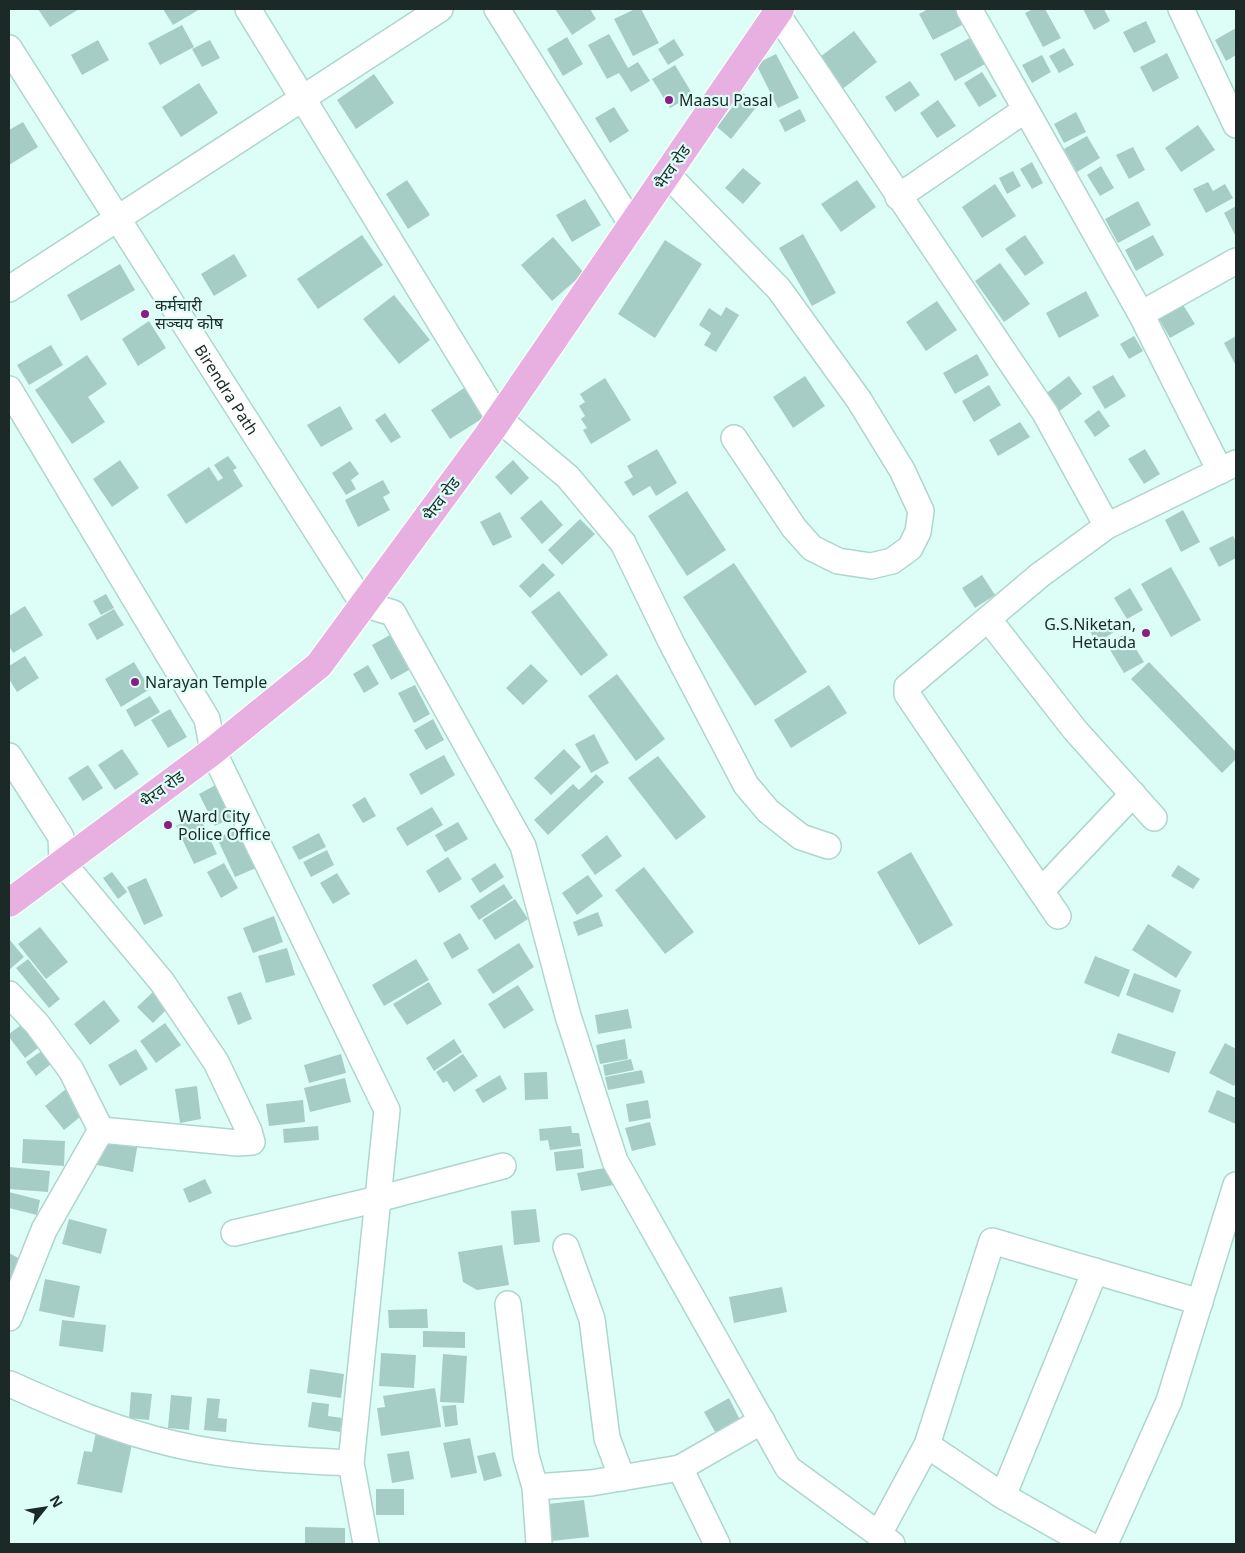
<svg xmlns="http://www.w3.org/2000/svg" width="1245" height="1553" font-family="'Noto Sans','Noto Sans Devanagari',sans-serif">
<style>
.building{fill:#a5cdc5}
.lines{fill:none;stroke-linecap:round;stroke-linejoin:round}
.minor-casing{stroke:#aed6ce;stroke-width:28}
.major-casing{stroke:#fff;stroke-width:30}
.minor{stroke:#fff;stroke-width:25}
.major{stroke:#e7b0e0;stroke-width:28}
.poi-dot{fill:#8b1e82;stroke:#ddfef7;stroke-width:2}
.labels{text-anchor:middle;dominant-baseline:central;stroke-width:4.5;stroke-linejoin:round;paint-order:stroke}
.poi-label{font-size:16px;fill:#1b2a27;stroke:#ddfef7;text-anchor:start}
.street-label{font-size:16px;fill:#1b2a27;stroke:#ddfef7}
</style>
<rect width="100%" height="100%" fill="#ddfef7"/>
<path class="building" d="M38 9H79L50 27Z
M163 9H200L173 25Z
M555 9H590L596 19 572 35Z
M635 9H641L659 43 633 56 614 19Z
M928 9H956L964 24 933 40 919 14Z
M1033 9H1045L1061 38 1043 47 1025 13Z
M1083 9H1104L1110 21 1094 30Z
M1146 21 1156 42 1134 53 1123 32Z
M182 25 194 47 160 65 148 43Z
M1236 28V55L1226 61 1215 40Z
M854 31 877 62 840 91 816 60Z
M609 34 628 68 638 62 650 81 631 92 619 73 607 79 588 45Z
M567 37 583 64 563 76 547 49Z
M970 38 985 64 955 81 940 54Z
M674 39 684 55 668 65 658 49Z
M98 40 109 60 82 75 71 55Z
M210 40 220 58 202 67 192 49Z
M1064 48 1074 65 1059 73 1049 56Z
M1167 53 1179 78 1153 92 1140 67Z
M776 54 799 98 778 108 756 64Z
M1042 55 1051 72 1032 83 1022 65Z
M675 65 693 95 670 108 652 79Z
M982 72 997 96 979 107 964 83Z
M374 74 394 103 356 129 337 100Z
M910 81 920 95 895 112 885 97Z
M199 83 218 113 181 137 162 107Z
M743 93 758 105 731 139 717 127Z
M938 100 956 126 937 138 920 113Z
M614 107 629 131 610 143 595 118Z
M800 109 806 121 785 132 779 120Z
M1076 112 1086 132 1064 143 1054 124Z
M23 122 38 147 9 165V130Z
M1198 125 1215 150 1181 172 1165 148Z
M1087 136 1100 158 1077 172 1064 149Z
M1133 147 1145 170 1129 179 1116 155Z
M1032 162 1043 183 1032 189 1020 169Z
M1101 166 1114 188 1100 196 1087 175Z
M743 168 761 183 743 204 725 188Z
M1013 171 1021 186 1007 194 999 178Z
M407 180 430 215 408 229 386 194Z
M857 180 876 207 841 232 821 204Z
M1208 182 1213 191 1225 184 1233 198 1206 213 1193 189Z
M995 184 1016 216 982 238 962 207Z
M585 199 601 225 572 242 556 215Z
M1138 201 1151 225 1118 243 1105 219Z
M1236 206V237L1224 213Z
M803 234 836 293 812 306 779 248Z
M362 235 383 265 318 309 297 279Z
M1025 235 1044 263 1025 276 1005 249Z
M1153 235 1164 255 1136 271 1125 250Z
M553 237 584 273 552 301 521 265Z
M665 240 702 264 655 338 618 314Z
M234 254 247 276 214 296 201 274Z
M1000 263 1030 304 1004 322 975 281Z
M120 264 135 290 81 321 67 295Z
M1086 291 1099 316 1059 338 1046 313Z
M394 295 430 340 399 364 363 319Z
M1180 300 1195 324 1170 338 1156 314Z
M937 301 957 330 926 351 906 322Z
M726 307 739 315 716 352 704 345 711 333 699 325 709 308 721 316Z
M149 321 166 348 138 366 122 339Z
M1134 336 1143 351 1129 359 1120 344Z
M1236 336V366L1224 343Z
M51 345 63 365 29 385 17 365Z
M977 354 989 375 955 394 943 373Z
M87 355 107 384 88 397 105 422 72 444 35 390Z
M1113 375 1126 396 1105 409 1092 387Z
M805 376 825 406 793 428 773 397Z
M1069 376 1082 394 1057 413 1044 395Z
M605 378 631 420 591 444 583 430 587 428 581 419 585 416 579 406 585 402 580 394Z
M989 385 1001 405 974 422 962 401Z
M464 388 483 418 450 439 431 410Z
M340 406 353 429 321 447 307 425Z
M1099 410 1110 426 1095 437 1084 421Z
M385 413 401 437 391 443 375 420Z
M1020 422 1030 437 998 456 989 440Z
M657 449 677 483 656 496 650 486 633 496 624 482 633 477 627 466Z
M1145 449 1160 474 1144 484 1128 459Z
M228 456 237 468 233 470 243 486 186 524 167 495 209 467 218 481 223 478 214 465Z
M120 460 139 488 112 507 93 479Z
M513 460 529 478 511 495 495 477Z
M350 461 359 474 351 480 356 489 346 495 332 473Z
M383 480 390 493 383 497 390 510 358 527 345 500Z
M687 491 726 550 687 576 648 516Z
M541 500 563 525 542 544 520 518Z
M1183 510 1200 542 1181 552 1165 520Z
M500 512 512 537 493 546 480 522Z
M580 519 595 534 562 565 548 550Z
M1233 536 1236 541V558L1219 567 1209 548Z
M543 563 555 575 530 598 519 586Z
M734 563 807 672 755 706 683 597Z
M1171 567 1201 620 1171 637 1141 584Z
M982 575 995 595 975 608 962 588Z
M1130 588 1143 610 1127 619 1114 598Z
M559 591 608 655 581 676 531 612Z
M106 594 114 608 101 615 93 601Z
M25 606 43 635 13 653 9 646V616Z
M114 609 124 625 97 640 88 624Z
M1109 617 1117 630 1097 643 1089 630Z
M1126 633 1144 662 1124 673 1107 645Z
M390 635 409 670 391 680 372 645Z
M25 656 39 678 17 692 9 679V666Z
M134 662 150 689 121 707 105 679Z
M1149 662 1236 752V759L1222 773 1131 679Z
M531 664 548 681 523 705 506 688Z
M368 665 379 684 364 693 353 674Z
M617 674 665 739 636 761 588 696Z
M415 685 430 714 414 723 398 693Z
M829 685 847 713 791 748 774 720Z
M150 696 160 712 135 727 126 710Z
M170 709 187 737 168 748 151 720Z
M433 719 444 740 426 750 414 730Z
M594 734 609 763 591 773 575 744Z
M122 749 139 774 115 790 98 765Z
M564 749 581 767 551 795 534 778Z
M444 755 455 775 421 795 409 774Z
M658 756 706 817 676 840 628 778Z
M88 765 103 788 83 801 68 778Z
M596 774 604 782 548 835 534 820 573 784 579 790Z
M221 782 238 814 215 826 199 794Z
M365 797 376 816 363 823 352 805Z
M432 807 443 825 407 846 396 828Z
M199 815 217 854 194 864 176 826Z
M458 822 468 839 445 852 435 835Z
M238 829 256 868 235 877 217 838Z
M319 833 326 847 299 860 292 847Z
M607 835 622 856 595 875 581 855Z
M327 850 334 865 311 877 303 862Z
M911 852 953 925 919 945 877 872Z
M448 857 462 879 439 893 426 871Z
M224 863 238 888 221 898 207 872Z
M495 863 504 877 480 893 471 879Z
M1178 865 1200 879 1193 889 1171 876Z
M644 867 694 932 665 954 615 890Z
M112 872 127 892 118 899 103 878Z
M337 873 350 894 333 904 320 883Z
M588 875 603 896 577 915 562 893Z
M146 878 163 916 144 925 127 887Z
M504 884 513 898 479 920 470 906Z
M515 899 528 919 495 940 482 920Z
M598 912 603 926 578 936 573 922Z
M274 916 283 942 253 953 243 928Z
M1148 924 1192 952 1176 978 1132 950Z
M40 927 68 962 46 979 18 944Z
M460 933 469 949 452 959 443 943Z
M9 939 24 957 9 970Z
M519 943 534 967 493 994 477 970Z
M287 948 295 975 266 983 258 956Z
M1095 956 1130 970 1119 997 1084 983Z
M28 959 60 999 49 1008 16 968Z
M416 959 429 980 384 1006 372 985Z
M1134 973 1181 990 1173 1013 1126 995Z
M429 982 442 1004 407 1025 393 1004Z
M518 985 534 1010 504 1029 488 1004Z
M153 992 168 1008 153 1023 137 1007Z
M241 992 252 1019 238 1025 227 997Z
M104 1000 120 1021 90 1045 74 1024Z
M628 1009 632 1028 598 1034 595 1015Z
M25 1022 42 1045 25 1058 9 1037V1034Z
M165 1023 181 1045 156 1063 140 1041Z
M1118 1033 1176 1052 1169 1073 1111 1053Z
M454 1039 462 1052 434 1071 426 1058Z
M625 1039 628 1059 600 1064 596 1045Z
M1225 1043 1236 1049V1082L1234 1086 1209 1073Z
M47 1047 56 1060 36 1076 26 1062Z
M136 1049 148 1069 120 1086 108 1065Z
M341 1054 346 1073 309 1083 304 1065Z
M463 1054 478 1076 454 1092 447 1081 443 1083 436 1072Z
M631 1059 634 1070 605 1076 603 1065Z
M642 1070 645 1083 608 1090 605 1077Z
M547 1072 548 1099 525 1100 524 1073Z
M500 1075 507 1089 483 1103 475 1090Z
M345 1078 351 1102 310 1112 304 1088Z
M197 1086 201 1119 180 1123 175 1089Z
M66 1089 85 1113 64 1130 45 1106Z
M1217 1090 1236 1098V1124L1208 1112Z
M303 1100 305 1122 269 1126 266 1104Z
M648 1100 651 1118 629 1122 626 1104Z
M650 1122 656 1145 632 1151 625 1128Z
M318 1126 319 1140 284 1143 283 1129Z
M571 1126 572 1133H579L581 1146 550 1150 548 1140 540 1141 539 1129Z
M102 1136 138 1142 133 1172 97 1165Z
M23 1139 65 1141 64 1166 22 1163Z
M582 1149 584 1168 556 1171 554 1152Z
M616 1166 619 1184 581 1191 577 1173Z
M9 1167 50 1171 48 1192 9 1189Z
M205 1179 212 1193 189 1203 183 1189Z
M9 1192 40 1200 37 1215 9 1208Z
M536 1209 540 1242 514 1245 511 1211Z
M69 1219 107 1229 101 1254 62 1244Z
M502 1245 509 1285 477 1290 463 1282 458 1252Z
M9 1253 24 1261 11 1284 9 1282Z
M45 1279 80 1286 74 1318 39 1311Z
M782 1287 787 1312 734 1323 729 1297Z
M427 1309 428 1328H389L388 1310Z
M62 1320 106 1325 103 1352 59 1346Z
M423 1331 465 1332V1348L423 1347Z
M381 1353 416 1355 414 1388 379 1386Z
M443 1354 467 1356 464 1403 440 1402Z
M310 1369 344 1374 341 1398 307 1393Z
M435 1388 441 1427 381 1436 377 1408 385 1407 383 1396Z
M131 1392 152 1394 149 1420 129 1418Z
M171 1395 192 1397 189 1430 168 1428Z
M207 1398 220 1399 218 1418 227 1419 226 1432 204 1430Z
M729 1398 742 1424 718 1437 704 1412Z
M312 1402 329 1404 328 1416 342 1418 340 1432 308 1427Z
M456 1405 458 1425 445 1427 442 1406Z
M96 1432 133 1439 122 1493 77 1484 84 1451 92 1452Z
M470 1438 477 1473 451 1478 443 1443Z
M409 1451 414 1479 392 1483 387 1454Z
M495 1452 502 1476 484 1481 477 1456Z
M376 1489H404V1515H376Z
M584 1500 589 1537 552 1541 548 1504Z
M305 1527 345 1528V1544H305Z"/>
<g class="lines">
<defs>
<g id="minor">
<path d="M248 9 499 419 568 477 623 543 671 642 746 785 768 811 801 837 828 846"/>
<path d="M497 9 632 225"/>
<path d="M969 9 1141 314 1220 471"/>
<path d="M1181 9 1236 125"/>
<path d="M777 14 1045 413 1107 526"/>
<path id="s1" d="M9 48 363 604 393 613 523 846 568 1016 615 1161 788 1468 892 1544"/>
<path d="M667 174 779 289 859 400 902 470 921 511 918 532 910 548 892 561 871 566 838 561 812 548 794 528 734 438"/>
<path d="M898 197 1025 110"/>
<path d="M9 289 440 9"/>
<path d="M1141 314 1236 261"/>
<path d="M9 389 207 719 213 751 387 1110 351 1463 366 1544"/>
<path d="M989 620 1075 730 1154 818"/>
<path d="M9 756 61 837 62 862 162 982 216 1062 249 1131 252 1142 238 1143 101 1130"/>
<path d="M1042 890 1133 794"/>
<path d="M1058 916 907 694V687L1040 575 1107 526 1236 463"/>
<path d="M9 994 37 1024 71 1070 101 1130 44 1230 9 1318"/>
<path d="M234 1233 378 1199 503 1166"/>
<path d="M566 1247 592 1319 607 1438 622 1478"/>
<path d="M508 1304 526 1456 535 1487 539 1544"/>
<path d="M10 1384C63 1408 117 1431 174 1444 232 1458 292 1460 351 1463"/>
<path d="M927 1445 1003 1496 1088 1544"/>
<path d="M680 1468 717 1544"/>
<path d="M535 1487 591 1483 680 1468 762 1421"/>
<path d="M1003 1496 1095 1271"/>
<path d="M879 1534 927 1445 992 1241 1200 1302"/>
<path d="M1105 1544 1169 1401 1236 1185"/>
</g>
<path id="major" d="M9 903 213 751 319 665 488 435 780 9"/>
</defs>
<use href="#minor" class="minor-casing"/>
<use href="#major" class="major-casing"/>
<use href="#minor" class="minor"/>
<use href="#major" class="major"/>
</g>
<g class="poi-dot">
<circle cx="669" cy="100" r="5"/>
<circle cx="145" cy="314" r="5"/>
<circle cx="1146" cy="633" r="5"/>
<circle cx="135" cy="682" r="5"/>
<circle cx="168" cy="825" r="5"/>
</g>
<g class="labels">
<g class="poi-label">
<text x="679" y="100">Maasu Pasal</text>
<text x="155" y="305">कर्मचारी<tspan x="155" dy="18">सञ्चय कोष</tspan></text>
<text x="1136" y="624" text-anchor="end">G.S.Niketan,<tspan x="1136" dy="18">Hetauda</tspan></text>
<text x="145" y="682">Narayan Temple</text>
<text x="178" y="816">Ward City<tspan x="178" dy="18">Police Office</tspan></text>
</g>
<g class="street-label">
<text transform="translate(672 167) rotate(-55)">भैरव रोड</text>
<text stroke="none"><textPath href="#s1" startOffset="405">Birendra Path</textPath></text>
<text transform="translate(441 499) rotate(-53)">भैरव रोड</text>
<text transform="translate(162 789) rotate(-36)">भैरव रोड</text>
</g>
</g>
<rect width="1245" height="1553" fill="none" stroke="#1b2a27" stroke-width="20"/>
<g transform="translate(45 1508) rotate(60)" stroke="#ddfef7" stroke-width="4" paint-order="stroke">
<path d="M0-4L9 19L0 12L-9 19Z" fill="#1b2a27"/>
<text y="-8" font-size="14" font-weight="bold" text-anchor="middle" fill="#1b2a27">N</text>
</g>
</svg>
